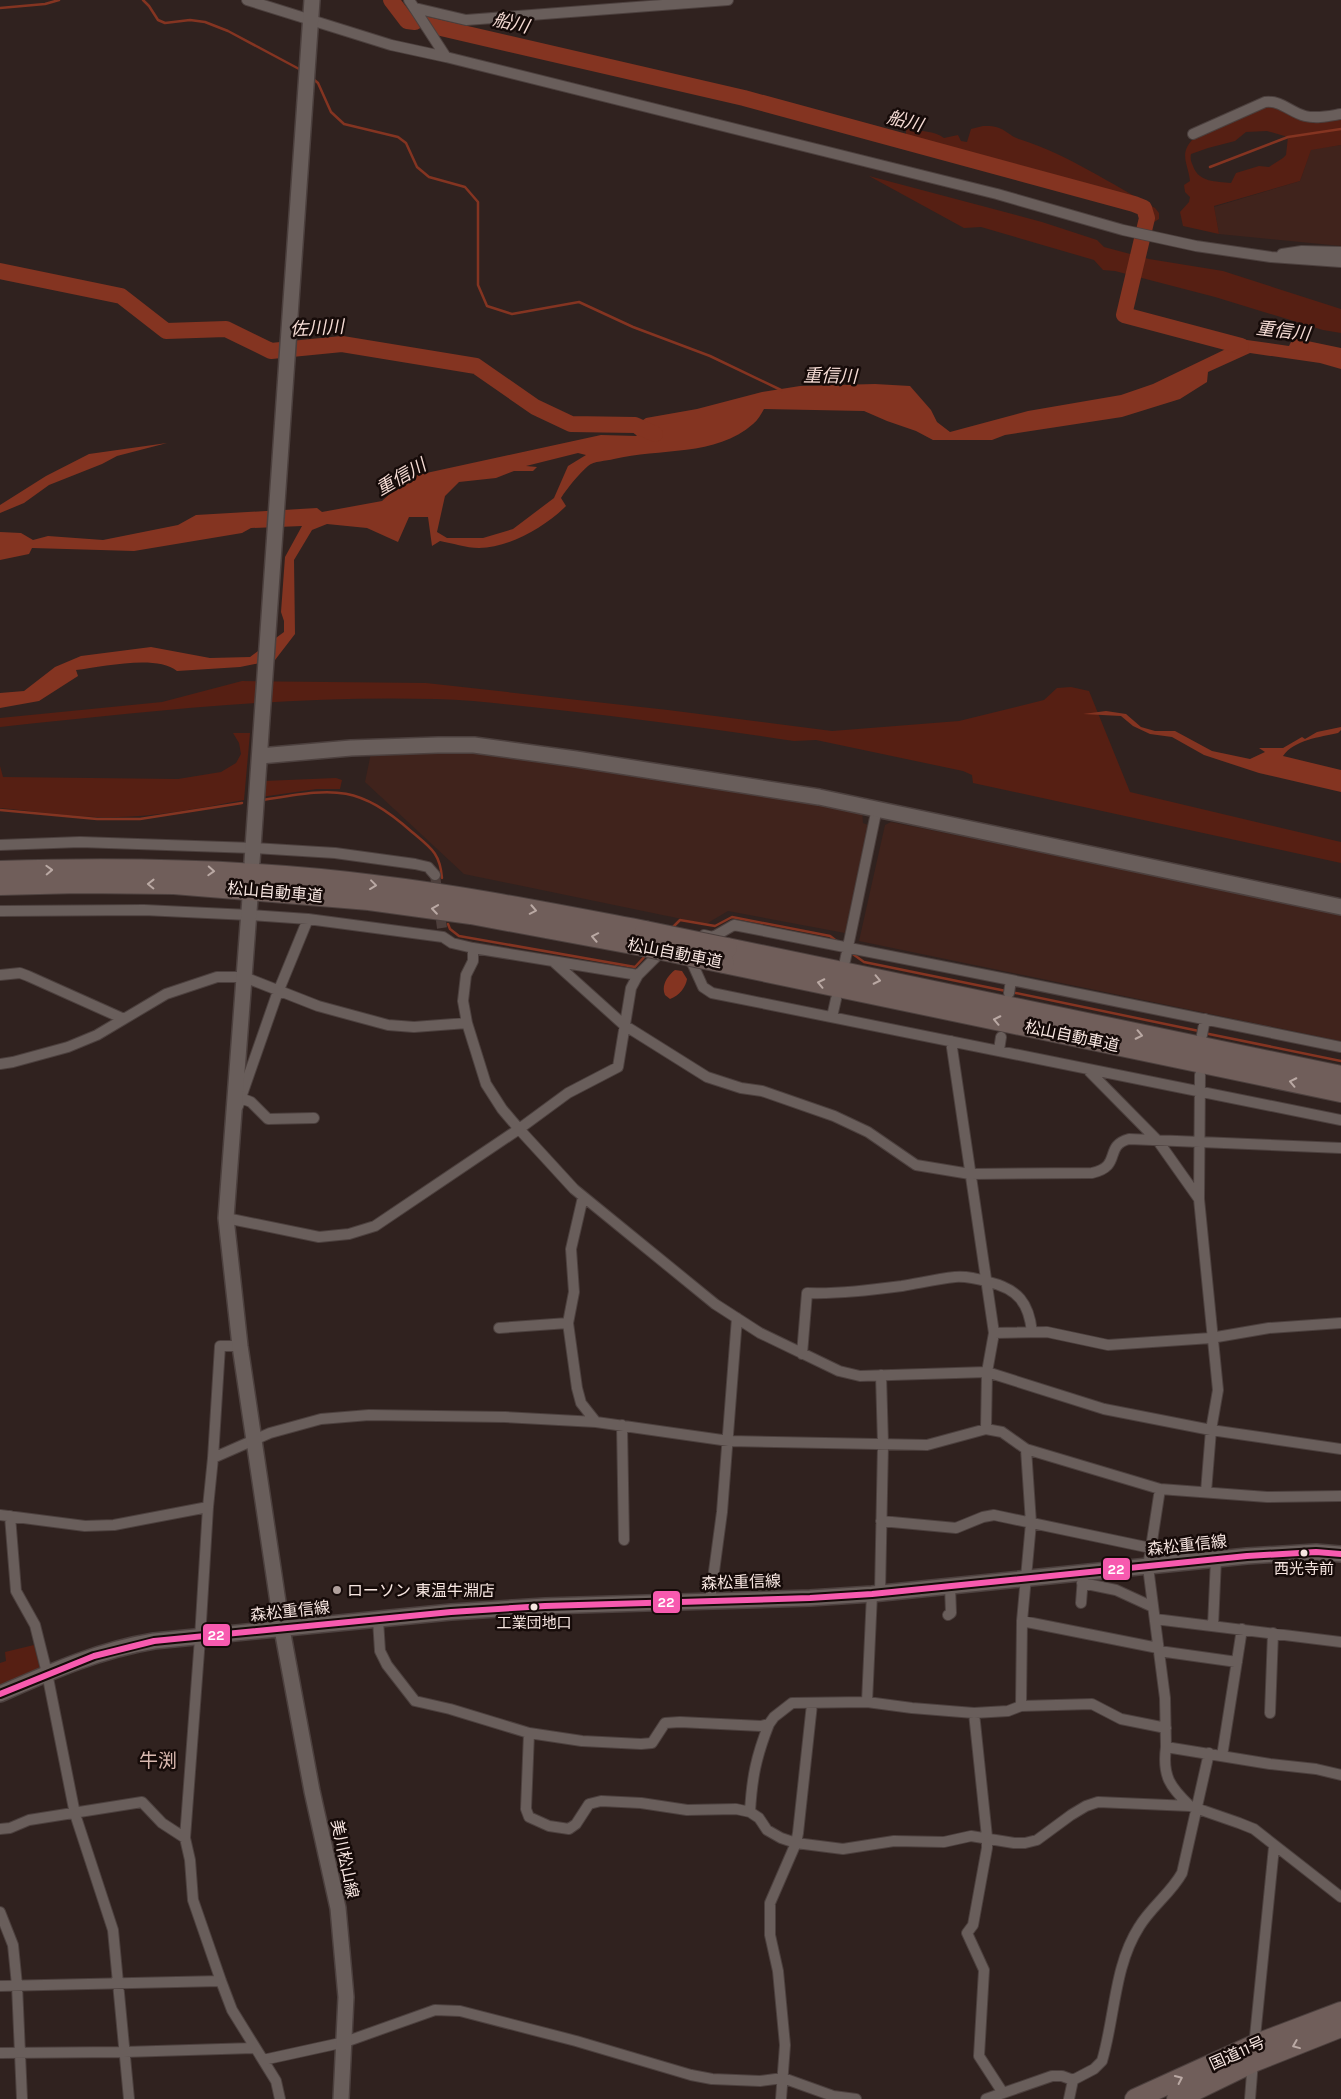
<svg xmlns="http://www.w3.org/2000/svg" width="1341" height="2099" font-family="Karla,'Noto Sans JP',sans-serif">
<style>
.built{fill:#40231c}
.green{fill:#561f13;fill-rule:evenodd}
.water{fill:#843421;fill-rule:evenodd}
.lines{fill:none;stroke-linecap:round;stroke-linejoin:round}
.stream{stroke:#843421;stroke-width:2.5}
.river{stroke:#843421;stroke-width:16}
.street-tunnel{stroke:#4e3f3c;stroke-width:10;stroke-dasharray:10 5;stroke-linecap:butt}
.street-casing{stroke:#4c403e;stroke-width:12}
.secondary-casing{stroke:#4c403e;stroke-width:18}
.highway-casing{stroke:#4c403e;stroke-width:22}
.street{stroke:#695e5b;stroke-width:10}
.secondary{stroke:#695e5b;stroke-width:15}
.highway{stroke:#705e5a;stroke-width:20}
.highway-bridge-casing{stroke:#4c403e;stroke-width:22;stroke-linecap:butt}
.highway-bridge{stroke:#705e5a;stroke-width:20}
.bus-1-casing{stroke:#160b09;stroke-width:10}
.bus-1{stroke:#f75aaf;stroke-width:6}
.oneway{stroke:#baa9a4}
.bus-dot{fill:#f7e6e1;stroke:#160b09;stroke-width:2}
.poi-dot{fill:#b1a19d;stroke:#160b09;stroke-width:2}
.labels{text-anchor:middle;dominant-baseline:central;stroke-width:5;stroke-linejoin:round;paint-order:stroke}
.bus-label{font-size:15px;fill:#f7e6e1;stroke:#160b09}
.street-label{font-size:16px;fill:#f7e6e1;stroke:#160b09}
.poi-label{font-size:16px;fill:#f7e6e1;stroke:#160b09;text-anchor:start}
.water-label{font-size:18px;font-style:italic;fill:#f6dcd5;stroke:#160b09}
.quarter-label{font-size:19px;fill:#dab9b0;stroke:#160b09}
.line-badge{stroke:#160b09;stroke-width:2}
.badge-label{font-size:14px;text-anchor:middle;font-weight:bold;fill:#fff}
</style>
<rect width="100%" height="100%" fill="#30221f"/>
<path class="built" d="M1341 145V246L1219 234 1214 207 1300 181 1311 149Z
M476 752 586 767 862 810 863 823 868 825 845 933 728 911 706 924 464 874 365 782 371 753Z
M891 822 1341 913V1041L859 941 885 825Z"/>
<path class="green" d="M1267 107H1273L1307 122 1341 119V145L1311 150 1300 181 1214 206 1219 234 1183 226 1180 212 1189 202 1190 197 1185 192 1184 185 1190 181C1188 163 1179 155 1192 140ZM1267 131 1288 137 1286 155 1283 158 1269 167 1259 166 1236 173 1231 183C1216 181 1199 183 1193 166 1191 161 1190 159 1191 154L1208 148 1235 141 1246 132Z
M983 126C1006 125 1005 135 1022 140 1068 155 1112 184 1155 208L1159 213V219L1154 222 1150 221 1146 208 1140 204 909 139 906 135V130L910 127C921 133 934 130 944 138L958 135 961 141 967 142 971 129Z
M869 176 1042 222 1097 240 1104 247 1149 259 1223 271 1341 309V333L1323 330 1215 297 1115 271 1103 270 1094 260 981 227 964 228Z
M242 681 426 683 668 710 832 731 959 721 1044 700 1057 688 1071 687 1089 691 1130 792 1341 842V863L973 783 972 775 963 771 816 740 794 741C716 729 638 719 559 710 518 706 477 700 436 699 290 695 144 712 0 727V718L162 702Z
M233 733H250L244 800C195 809 146 819 96 817 64 816 32 811 0 808V766L3 777 178 779 221 772 236 763 241 754 239 743Z
M336 778 342 780 340 789H317L261 797 264 781Z
M34 1645 40 1669 0 1686V1663L6 1661 5 1652Z"/>
<path class="water" d="M1293 338 1341 348V369L1320 363 1250 353 1208 372 1207 382 1180 399 1122 417 1005 435 992 440H933L916 431 887 421 864 411 764 409C761 414 758 420 753 424 716 457 659 448 614 459 606 461 594 461 588 466 578 475 568 487 561 498L566 506C545 527 509 548 479 548 466 548 452 543 440 541L432 546 428 517H409L398 542 367 528 327 524 312 530 294 560 295 634 275 660 240 667 177 671C156 654 102 667 76 670L78 676 39 701 0 708V693L24 691 55 667 81 656 151 647 210 658 250 657 284 632V621L281 612 285 557 302 526 251 528 242 533 134 551 32 548 29 554 0 560V532L21 533 33 540 48 536 103 540 178 525 196 515 317 508 322 512 382 501 408 477 601 435 637 436 630 429 646 418 697 409 762 392 800 386 875 384 910 386 931 410 937 422 950 432 1028 411 1121 395 1153 384 1228 348 1240 339 1289 346ZM578 453 586 455 568 466 554 498 513 529 483 538H447L437 532 445 496 459 482 496 478 514 471H533L537 467 526 466Z
M167 443 117 456 102 464 49 485 24 503 0 513V505L46 476 89 454Z
M1106 711 1126 714 1141 727 1155 731H1175L1212 751 1250 759 1265 752 1259 748H1283L1302 737 1305 739 1317 732 1341 727V730L1338 733C1320 737 1294 740 1283 756L1341 770V792L1259 773 1204 755 1172 737 1150 734 1133 726 1121 716 1083 714Z
M675 970 682 971 687 979C686 987 679 996 670 999L665 995C661 986 667 976 675 970Z"/>
<g class="lines">
<path class="stream" d="M143 0 149 6 158 20 165 23 190 20 205 22 228 31 301 70
M0 8 45 4 59 0
M312 78 318 83 331 112 344 124 398 137 406 143 417 167 429 177 465 187 478 202V285L487 306 512 314 579 302 633 327 710 356 781 390
M1210 167 1288 137 1341 129
M262 800C333 789 355 782 412 832 431 848 440 853 442 878
M0 810 97 819H140L242 803
M448 924 450 929 459 936 635 967 647 954
M672 928 680 920 715 926 732 917 830 936 838 942
M850 952 864 962 1006 991
M1011 992 1199 1031
M1204 1033 1341 1061"/>
<path class="river" d="M391 0 407 21 415 22
M428 25 744 98 1134 204 1144 208 1147 218 1124 315 1241 346
M0 271 121 296 166 331 226 329 271 351 342 344 476 366 535 407 571 424 635 425 655 434"/>
<path class="street-tunnel" d="M435 875 442 928"/>
<defs>
<path id="street" d="M247 0 391 45 446 57 997 194 1123 230 1196 246 1271 257 1341 262
M409 0 446 57
M415 8 466 20 728 0
M1193 134 1265 102C1281 100 1290 112 1305 116 1317 119 1329 116 1341 114
M1282 254 1302 251 1341 252
M0 845 80 842 253 848 335 853 415 864 428 867 435 875
M0 911 144 910 249 915 308 919 443 937 452 943 473 948 638 975 663 950
M704 935 713 937 734 925 1011 980
M473 948V961L466 975 463 1001 467 1023 486 1084 502 1109 519 1129 574 1189 715 1304 760 1333 839 1371 860 1376 987 1372 1104 1409 1211 1430 1341 1449
M689 956 703 987 712 993 1341 1120
M845 961 877 808
M554 962 624 1025 707 1077 741 1088 762 1091 834 1116 868 1132 916 1165 970 1174 1092 1173C1123 1166 1103 1146 1129 1139L1341 1148
M0 975 20 973 28 976 124 1019
M1009 993 1011 980 1341 1047
M832 1017 836 999
M1202 1035 1205 1019
M951 1041 994 1333 987 1372 986 1429
M999 1050 1001 1037
M0 1064 13 1062 68 1047 97 1035 166 994 217 977H244L318 1006 388 1025 414 1027 467 1023
M1087 1069 1158 1141 1199 1199 1218 1390 1211 1430 1206 1492
M241 1098 251 1102 268 1119 314 1118
M238 1106 276 997 308 919
M583 1197 571 1249 574 1292 568 1323 577 1388 581 1403 596 1422
M1199 1199 1200 1075
M226 1218 319 1237 349 1234 375 1226 519 1129 568 1093 618 1067 631 988 638 975
M499 1328 568 1323
M994 1333 1047 1332 1108 1345 1211 1338 1269 1328 1341 1323
M802 1354 807 1293C839 1294 871 1290 902 1286 920 1283 937 1279 955 1277 967 1276 978 1279 989 1282 1018 1289 1029 1303 1032 1332
M622 1425 624 1540
M213 1458 220 1346H240
M1160 1489 1148 1567 1165 1698 1166 1747 1270 1764 1316 1769 1341 1775
M208 1507 200 1638 185 1838 190 1860 193 1900 221 1981 232 2010 276 2081 280 2099
M0 1515 85 1526 114 1525 208 1507 213 1458 270 1433 321 1419 369 1415 505 1417 596 1422 729 1441 927 1445 986 1429 1002 1432 1026 1449 1160 1489 1267 1497 1341 1496
M10 1516 16 1591 35 1625 47 1673 75 1814 113 1930 129 2099
M881 1521 956 1528 983 1517 994 1515 1184 1555 1190 1562
M1082 1583 1116 1590 1153 1607
M880 1593 883 1444 881 1375
M710 1601 722 1512 737 1318
M1081 1603 1083 1577
M948 1615 951 1613 950 1586
M1155 1619 1341 1642
M378 1620 380 1651 387 1665 415 1701 450 1709 529 1733 582 1741 641 1744 652 1743 665 1723 680 1722 761 1726 769 1724 774 1717 792 1703 867 1702 872 1594
M1022 1621 1158 1648
M1213 1626 1216 1559
M1159 1651 1237 1662
M867 1702 912 1708 974 1713 1008 1711 1021 1706 1092 1704 1121 1719 1166 1728
M1021 1706 1022 1621 1031 1523 1026 1449
M974 1713 987 1837V1848L973 1925 967 1933 984 1970 979 2056 1003 2093
M1270 1713 1273 1633
M529 1733 526 1809 529 1817 549 1826 569 1829 576 1824 589 1804 601 1801 641 1803 687 1810 736 1809 750 1812 759 1818 767 1830 781 1838 796 1843 843 1849 894 1841 944 1842 971 1836 1014 1843H1025L1037 1840 1071 1815 1086 1806 1098 1802 1190 1806 1239 1823 1254 1829 1341 1897
M1166 1747C1162 1776 1170 1787 1190 1806
M1222 1756 1242 1629
M750 1812C752 1777 756 1757 769 1724
M0 1829 10 1828 29 1820 142 1802 162 1823 185 1838
M0 1912 13 1945 17 1985 22 2099
M0 1986 221 1981
M1254 2047 1274 1847
M0 2053 124 2052 254 2048
M263 2060 345 2042 435 2010 460 2011 576 2041 691 2075 712 2079 760 2081 783 2078 833 2096 856 2099
M781 2099 785 2045 778 1971 770 1935V1903L796 1843 798 1833 812 1704
M986 2099 1052 2076H1062L1073 2080
M1069 2099 1073 2080 1094 2069 1102 2061C1115 2017 1114 1966 1139 1927 1151 1907 1171 1893 1182 1873L1209 1753
M1250 2099 1253 2061"/>
<path id="secondary" d="M260 756 351 748 438 745H474L576 759 819 797 1341 907
M252 862 312 0
M250 898 226 1218 240 1346 282 1629 312 1791 338 1908 346 1997 341 2099
M0 1694C50 1672 99 1650 154 1641L451 1612 545 1606 810 1598 872 1594 1247 1556 1316 1552 1341 1554"/>
<path id="highway" d="M0 871C125 867 249 869 373 885 465 896 555 914 645 931
M0 885 79 883 174 884 369 900 471 914 643 946
M727 948 1341 1076
M724 963 1341 1092
M1135 2099 1254 2045 1341 2012
M1177 2099 1253 2062 1341 2027"/>
</defs>
<use href="#street" class="street-casing"/>
<use href="#secondary" class="secondary-casing"/>
<use href="#highway" class="highway-casing"/>
<use href="#street" class="street"/>
<use href="#secondary" class="secondary"/>
<use href="#highway" class="highway"/>
<defs>
<path id="highway-bridge" d="M645 931 727 948
M643 946 724 963"/>
</defs>
<use href="#highway-bridge" class="highway-bridge-casing"/>
<use href="#highway-bridge" class="highway-bridge"/>
<defs>
<path id="bus-1" d="M0 1694 94 1656 154 1641 451 1612 545 1606 810 1598 872 1594 1247 1556 1316 1552 1341 1554"/>
</defs>
<use href="#bus-1" class="bus-1-casing"/>
<use href="#bus-1" class="bus-1"/>
</g>
<defs><path id="oneway-chevron" d="M-2-3.5L2.5 0L-2 3.5" fill="none" stroke-width="1.6" stroke-linecap="round" stroke-linejoin="round" transform="scale(1.25)"/></defs>
<g class="oneway">
<use href="#oneway-chevron" transform="translate(49 870) rotate(-2)"/>
<use href="#oneway-chevron" transform="translate(211 871) rotate(3)"/>
<use href="#oneway-chevron" transform="translate(151 884) rotate(-179)"/>
<use href="#oneway-chevron" transform="translate(373 885) rotate(7)"/>
<use href="#oneway-chevron" transform="translate(435 909) rotate(-172)"/>
<use href="#oneway-chevron" transform="translate(533 910) rotate(11)"/>
<use href="#oneway-chevron" transform="translate(595 937) rotate(-169)"/>
<use href="#oneway-chevron" transform="translate(877 980) rotate(12)"/>
<use href="#oneway-chevron" transform="translate(821 983) rotate(-168)"/>
<use href="#oneway-chevron" transform="translate(997 1020) rotate(-168)"/>
<use href="#oneway-chevron" transform="translate(1139 1035) rotate(12)"/>
<use href="#oneway-chevron" transform="translate(1293 1082) rotate(-168)"/>
<use href="#oneway-chevron" transform="translate(1296 2045) rotate(158)"/>
<use href="#oneway-chevron" transform="translate(1179 2079) rotate(-25)"/>
</g>
<g class="bus-dot">
<circle cx="1304" cy="1553" r="4.5"/>
<circle cx="534" cy="1607" r="4.5"/>
</g>
<circle class="poi-dot" cx="337" cy="1590" r="5"/>
<g class="labels">
<g class="bus-label">
<text x="1304" y="1569">西光寺前</text>
<text x="534" y="1623">工業団地口</text>
</g>
<g class="street-label">
<text transform="translate(275 892) rotate(5)">松山自動車道</text>
<text transform="translate(675 953) rotate(11)">松山自動車道</text>
<text transform="translate(1072 1036) rotate(12)">松山自動車道</text>
<text transform="translate(1187 1545) rotate(-6)">森松重信線</text>
<text transform="translate(741 1582) rotate(-2)">森松重信線</text>
<text transform="translate(290 1611) rotate(-6)">森松重信線</text>
<text transform="translate(345 1859) rotate(78)">美川松山線</text>
<text transform="translate(1237 2053) rotate(-24)">国道11号</text>
</g>
<g class="poi-label">
<text x="347" y="1590">ローソン 東温牛淵店</text>
</g>
<g class="water-label">
<text transform="translate(511 23) rotate(13)">船川</text>
<text transform="translate(905 121) rotate(15)">船川</text>
<text transform="translate(317 328) rotate(-3)">佐川川</text>
<text transform="translate(1283 331) rotate(7)">重信川</text>
<text transform="translate(830 376) rotate(1)">重信川</text>
<text transform="translate(401 477) rotate(-30)">重信川</text>
</g>
<g class="quarter-label">
<text x="158" y="1761">牛渕</text>
</g>
</g>
<g class="line-badge">
<rect x="1102" y="1557" width="29" height="24" rx="5" fill="#f75aaf"/>
<rect x="652" y="1590" width="29" height="24" rx="5" fill="#f75aaf"/>
<rect x="202" y="1623" width="29" height="24" rx="5" fill="#f75aaf"/>
</g>
<g class="badge-label">
<text x="1116" y="1574">22</text>
<text x="666" y="1607">22</text>
<text x="216" y="1640">22</text>
</g>
</svg>
